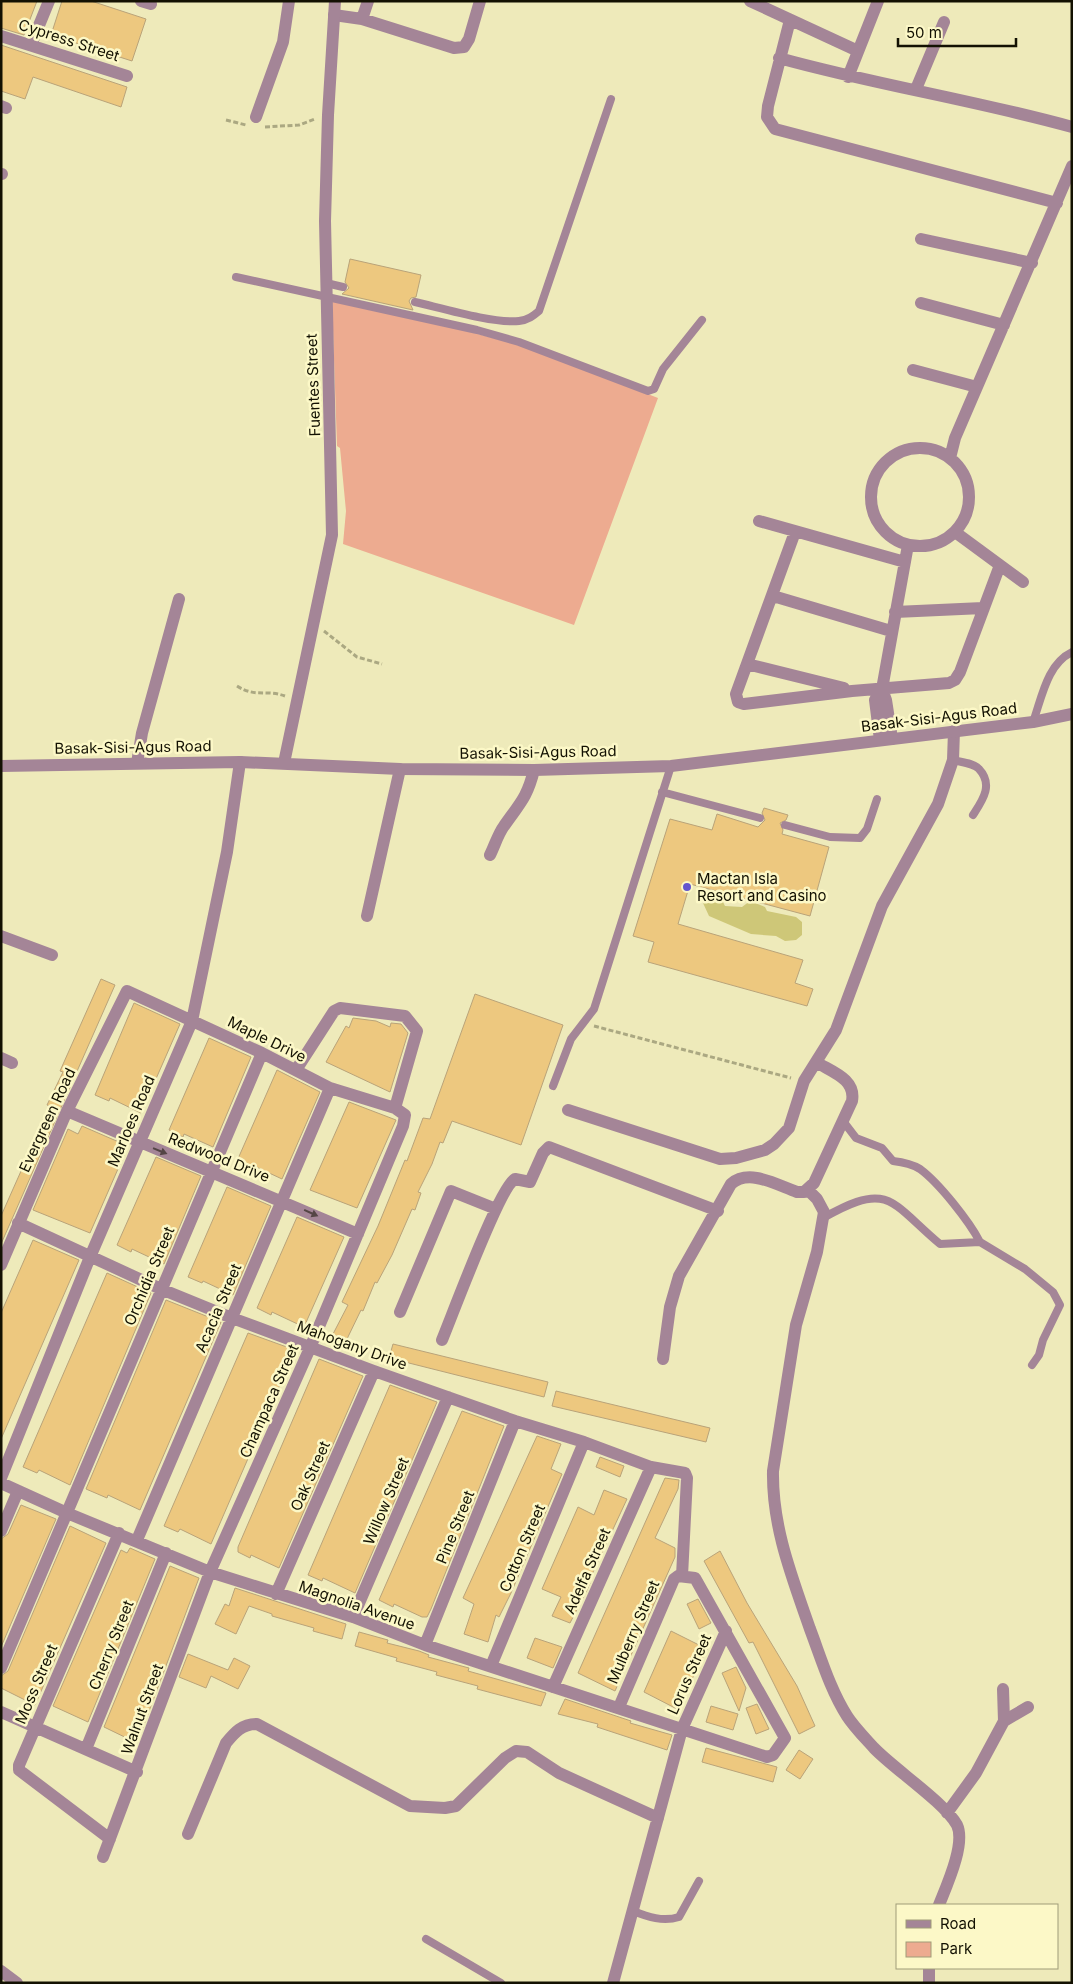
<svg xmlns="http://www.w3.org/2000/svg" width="1073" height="1984" font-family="Inter,sans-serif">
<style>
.green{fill:#edab90}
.water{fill:#cec778}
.building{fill:#edc87f;stroke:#b9a379}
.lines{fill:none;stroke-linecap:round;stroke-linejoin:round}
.path{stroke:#aba882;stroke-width:3;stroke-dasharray:5 2.5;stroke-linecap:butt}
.service{stroke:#a48597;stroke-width:8}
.minor{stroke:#a48597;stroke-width:12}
.tertiary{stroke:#a48597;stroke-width:12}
.oneway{fill:#544545}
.poi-dot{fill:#6355ce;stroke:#fcf8c7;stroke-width:2}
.labels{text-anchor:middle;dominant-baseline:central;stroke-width:5;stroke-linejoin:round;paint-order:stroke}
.street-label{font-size:15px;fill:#131102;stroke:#fcf8c7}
.poi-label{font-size:15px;fill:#131102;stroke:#fcf8c7;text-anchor:start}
</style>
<rect width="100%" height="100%" fill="#eeeaba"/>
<path class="green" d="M332 300 459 329 527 347 658 398 574 625 343 544 346 511 340 448 337 446Z"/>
<path class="water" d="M713 895 722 900 725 906 742 907 750 901 765 907 767 911 796 917 802 922V935L796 940 785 941 776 936 751 934 709 916 703 903 704 899Z"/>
<path class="building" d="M1 1H37L24 35 1 28Z
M62 1H91L146 19 132 61 51 35Z
M1 45 127 87 121 107 33 77 25 99 1 91Z
M350 259 421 275 416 297 411 298 409 301 413 310 342 294 349 288 345 282Z
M764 808 788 815 786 820 780 823 783 830 782 834 829 847 810 916 690 884 678 924 803 960 795 983 813 989 807 1006 648 962 654 942 633 936 670 819 712 830 717 814 758 827 765 820 762 813Z
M101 979 115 985 1 1244V1216L50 1106 47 1105 63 1072 60 1071Z
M475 994 563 1025 521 1145 452 1121 443 1143 440 1142 432 1164 418 1192 421 1193 415 1210 412 1209 392 1255 377 1283 375 1282 363 1311 361 1310 346 1341 333 1334 348 1305 342 1302 378 1226 405 1160 407 1161 423 1118 430 1119Z
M134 1003 180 1024 141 1113 110 1098 109 1101 95 1095Z
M353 1018 376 1021 390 1027 391 1023 401 1024 408 1033 390 1092 326 1062 346 1026 349 1028Z
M209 1038 251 1057 213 1147 184 1134 183 1137 169 1130Z
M277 1070 320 1092 282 1179 252 1165 251 1168 237 1161Z
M349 1102 396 1120 357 1208 310 1190Z
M82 1126 128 1146 90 1233 33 1210 68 1129 78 1134Z
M156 1157 201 1176 164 1264 132 1249 131 1252 117 1245Z
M227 1187 271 1206 233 1295 203 1281 202 1283 188 1277Z
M297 1217 344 1237 304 1327 272 1312 271 1315 257 1308Z
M33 1240 79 1260 1 1439V1313Z
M107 1273 151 1293 70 1485 39 1470 37 1473 23 1467Z
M166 1300 221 1322 140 1510 108 1495 107 1498 86 1489Z
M248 1333 295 1350 211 1544 180 1529 178 1532 164 1526Z
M393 1344 548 1382 544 1397 389 1358Z
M319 1359 363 1376 279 1568 251 1555 250 1558 238 1552V1547Z
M390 1385 437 1402 355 1593 323 1578 322 1581 308 1575Z
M556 1391 710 1428 706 1442 552 1406Z
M462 1411 504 1426 431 1609 427 1617H422L394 1604 393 1607 379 1600Z
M537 1436 561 1444 551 1469 562 1474 511 1593 499 1617 496 1615 488 1642 464 1634 474 1604 463 1598Z
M600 1457 624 1466 620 1477 596 1467Z
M665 1478 679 1480 678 1489 655 1538 675 1548V1557L615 1691 578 1673Z
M604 1490 627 1499 588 1583H590L587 1590 570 1623 552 1616 561 1597 542 1589 578 1507 594 1515Z
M21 1505 56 1519 1 1647V1539L8 1534Z
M70 1526 106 1543 35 1705 1 1688V1676L8 1671Z
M130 1548 155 1559 88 1722 53 1706 121 1550 127 1553Z
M720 1551 747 1603 797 1686 815 1726 799 1734 753 1642 749 1643 704 1561Z
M170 1566 199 1578 137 1743 104 1727Z
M235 1588 346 1624 342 1639 313 1631 314 1628 272 1616V1614L249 1606 236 1634 215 1624 225 1604 229 1606Z
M698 1599 711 1623 699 1629 687 1604Z
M671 1631 707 1649 677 1709 644 1692Z
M359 1632 388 1640 387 1643 419 1651 429 1655 428 1657 469 1668 468 1671 546 1693 541 1706 477 1689 478 1686 436 1675 437 1672 396 1661 397 1658 355 1646Z
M535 1638 562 1647 553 1668 527 1658Z
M188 1654 228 1670 234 1658 250 1666 238 1689 211 1676 206 1688 179 1677Z
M736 1667 746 1688 739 1711 722 1673Z
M565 1699 631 1721 630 1723 672 1735 667 1750 597 1727 598 1724 558 1714Z
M757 1704 769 1729 756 1734 746 1708Z
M711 1706 738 1714 733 1730 706 1722Z
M706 1748 777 1767 773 1782 702 1762Z
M799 1750 813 1759 800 1779 786 1770Z"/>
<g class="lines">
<path class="path" d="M226 120 246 125
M265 127 299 125 315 119
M324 631 357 657 382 664
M237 686C256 698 265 689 285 696
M594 1026 791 1078"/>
<path class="service" d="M236 277 477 330 519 342 648 391 654 389 663 369 702 320
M326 283 343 287
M415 302C441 308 495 324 519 321 528 320 533 316 539 311L611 99
M1033 722C1042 697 1047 664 1072 652
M953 760C960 762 974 763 979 769 994 785 982 801 973 815
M662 792 760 818
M785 825 830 837 860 838 867 829 877 799
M553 1086 571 1039 594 1009 671 766
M843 1121 856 1138 882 1148 893 1161C902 1162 912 1164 920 1169 939 1183 969 1221 980 1242
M823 1218C890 1180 890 1202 940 1244L980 1242 1025 1269 1053 1292 1060 1305 1043 1340 1039 1355 1032 1365
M633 1911C648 1917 663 1922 679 1917L699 1881
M426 1939 501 1983"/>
<path class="minor" d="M141 1 151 4
M750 1 858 51
M334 15 362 19 454 48 464 47 469 39 480 1
M362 19 368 1
M790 20 768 106 767 117 775 129 1057 203
M1 36 127 76
M31 45 49 1
M779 58C876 85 975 100 1072 127
M848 77 878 1
M916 89 944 22
M1 106 6 108
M256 117 283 42 289 1
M1 174H2
M921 239 1032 263
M921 303 1004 325
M913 370 977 387
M871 497a49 49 0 1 1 98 0a49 49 0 1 1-98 0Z
M950 458 955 438 1072 166
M759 521 905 562
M795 532 736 694 738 702 744 704 852 691 949 683 955 680 960 672 1000 565
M955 532 1023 582
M773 596 891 631
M895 612 983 608
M747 664 844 688
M882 689 886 700 892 739
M880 740 875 700 882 689 908 545
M137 763 142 733 179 599
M490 855C495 845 498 834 504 826 520 803 527 798 534 770
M367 916 400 769
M1 936 52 955
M1 1058 12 1063
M296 1070 334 1011 340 1008 405 1016 417 1031 395 1108
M568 1110 720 1159 736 1158 765 1150 774 1144 789 1128 804 1081 836 1030 882 906 938 804 953 760 954 731
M67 1111 358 1234
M808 1190 817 1199 824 1212 817 1252 796 1325 773 1471C772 1527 792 1577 810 1629 821 1658 830 1689 847 1716 854 1727 865 1738 874 1748 894 1769 944 1802 957 1825 966 1844 946 1887 939 1905
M18 1223 161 1289 232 1318 374 1371 515 1421 584 1442 651 1467 685 1473 687 1478 682 1576
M1 1265 67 1111 127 991 262 1053 330 1088 395 1108 405 1115 403 1126 310 1348 210 1572 103 1857
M400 1312 451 1191 496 1209
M442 1340C452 1316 500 1186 515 1179L530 1182 543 1153 549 1147 718 1211
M663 1359 670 1307 679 1276 731 1184C749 1168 777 1185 797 1192H804L814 1183 852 1101C856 1079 832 1072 816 1062
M1 1478 90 1257 192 1021 227 852 240 762
M1 1483 67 1513 210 1572 353 1617 425 1645 767 1757 773 1755 785 1738 695 1578 678 1576 674 1579 619 1707
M1 1531 18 1491
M137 1540 330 1088
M276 1594 374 1371
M353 1617 448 1397
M425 1645 515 1421
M491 1666 584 1442
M1 1668 262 1053
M553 1687 651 1467
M1003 1689 1004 1721
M1 1712 137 1772
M86 1749 166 1553
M947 1813 976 1773 1004 1721 1028 1707
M188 1834 226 1743C235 1732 242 1724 257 1724L410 1806 445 1808 456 1806 505 1758 516 1751 527 1752 559 1773 658 1818
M110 1839 19 1770V1765L119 1533
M929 1968V1983
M1 1971 17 1983
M613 1983 682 1729 726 1631"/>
<path class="tertiary" d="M284 763 332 535 325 221 328 115 335 1
M1 766 240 762 400 769 534 770 671 766 1033 722 1072 714"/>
</g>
<defs><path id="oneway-solid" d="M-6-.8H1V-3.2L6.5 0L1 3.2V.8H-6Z" transform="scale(1.25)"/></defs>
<g class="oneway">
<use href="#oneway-solid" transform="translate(160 1151) rotate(22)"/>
<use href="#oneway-solid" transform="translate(311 1213) rotate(24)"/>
</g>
<circle class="poi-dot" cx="687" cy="887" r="5"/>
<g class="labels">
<g class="street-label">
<text transform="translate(69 40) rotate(18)">Cypress Street</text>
<text transform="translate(313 385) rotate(-92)">Fuentes Street</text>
<text transform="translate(939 717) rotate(-7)">Basak-Sisi-Agus Road</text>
<text transform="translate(133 747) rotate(-1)">Basak-Sisi-Agus Road</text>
<text transform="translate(538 752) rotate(-1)">Basak-Sisi-Agus Road</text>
<text transform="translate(267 1039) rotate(26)">Maple Drive</text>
<text transform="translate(47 1120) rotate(-65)">Evergreen Road</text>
<text transform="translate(131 1121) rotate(-67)">Marloes Road</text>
<text transform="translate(219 1157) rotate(22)">Redwood Drive</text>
<text transform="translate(149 1276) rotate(-67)">Orchidia Street</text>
<text transform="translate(218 1308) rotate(-67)">Acacia Street</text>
<text transform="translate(352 1345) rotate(20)">Mahogany Drive</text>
<text transform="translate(269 1401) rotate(-66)">Champaca Street</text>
<text transform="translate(310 1476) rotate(-66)">Oak Street</text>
<text transform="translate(386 1501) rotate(-67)">Willow Street</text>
<text transform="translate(455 1527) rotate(-68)">Pine Street</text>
<text transform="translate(522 1548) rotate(-67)">Cotton Street</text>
<text transform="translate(587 1571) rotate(-66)">Adelfa Street</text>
<text transform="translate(357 1605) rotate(19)">Magnolia Avenue</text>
<text transform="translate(633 1632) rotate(-67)">Mulberry Street</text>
<text transform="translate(111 1645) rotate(-68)">Cherry Street</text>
<text transform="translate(689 1674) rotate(-66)">Lorus Street</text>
<text transform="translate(36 1684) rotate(-67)">Moss Street</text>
<text transform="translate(142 1709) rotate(-70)">Walnut Street</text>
</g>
<g class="poi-label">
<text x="697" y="878">Mactan Isla<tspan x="697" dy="17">Resort and Casino</tspan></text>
</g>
</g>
<rect width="1073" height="1984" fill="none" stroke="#131102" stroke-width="5"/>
<rect x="896" y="1904" width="162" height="65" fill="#fcf8c7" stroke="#9f9c78"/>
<rect x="906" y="1920" width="25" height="8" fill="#a48597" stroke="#9f9c78"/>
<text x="940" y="1929" font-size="15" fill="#131102">Road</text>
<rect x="906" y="1942" width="25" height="15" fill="#edab90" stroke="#9f9c78"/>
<text x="940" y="1954" font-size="15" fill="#131102">Park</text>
<path d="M898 38v8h118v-8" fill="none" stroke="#131102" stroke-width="2.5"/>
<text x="906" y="38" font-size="15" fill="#131102" stroke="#fcf8c7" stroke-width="4" paint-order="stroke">50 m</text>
</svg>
